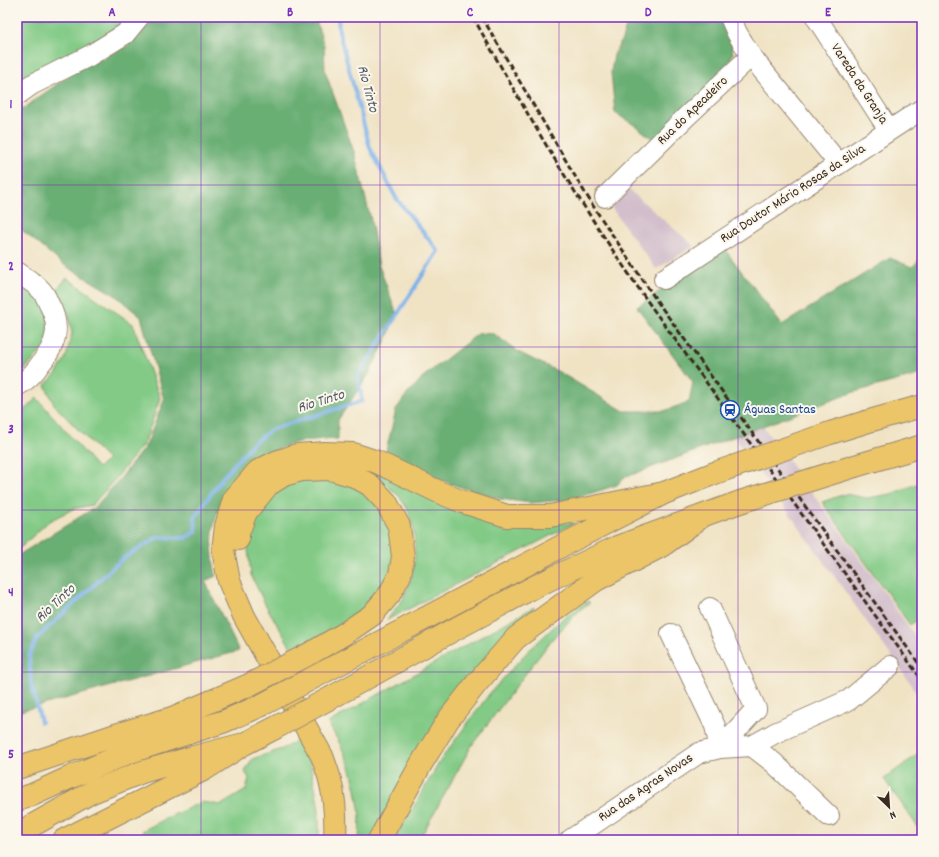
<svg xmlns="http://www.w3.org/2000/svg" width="939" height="857" font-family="Dekko,sans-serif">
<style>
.industrial{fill:#d1bdcb}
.green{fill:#82ca86;stroke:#5e7a52}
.forest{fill:#69ae73;stroke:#526c48}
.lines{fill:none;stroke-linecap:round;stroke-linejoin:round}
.stream{stroke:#7bb0e9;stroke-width:4}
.minor-casing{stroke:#968671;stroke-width:22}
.highway-casing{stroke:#968671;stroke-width:24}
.minor{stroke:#fff;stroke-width:20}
.highway{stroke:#ecc569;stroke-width:22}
.rail{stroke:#3b2a1e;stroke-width:3;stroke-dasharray:6 3;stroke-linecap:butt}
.highway-bridge-casing{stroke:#968671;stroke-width:24;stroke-linecap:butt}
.highway-bridge{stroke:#ecc569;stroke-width:22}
.grid{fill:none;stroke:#7b2cbf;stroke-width:1;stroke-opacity:0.55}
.labels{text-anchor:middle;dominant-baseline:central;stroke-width:4;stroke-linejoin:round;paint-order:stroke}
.street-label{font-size:14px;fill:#3b2a1e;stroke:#fbf7ec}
.transit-label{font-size:14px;fill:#164399;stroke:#fbf7ec;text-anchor:start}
.water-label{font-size:15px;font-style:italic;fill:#515965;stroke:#fbf7ec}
.neatline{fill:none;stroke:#7b2cbf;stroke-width:1.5}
.grid-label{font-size:13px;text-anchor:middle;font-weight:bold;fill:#7b2cbf}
</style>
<rect width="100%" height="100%" fill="#fbf7ec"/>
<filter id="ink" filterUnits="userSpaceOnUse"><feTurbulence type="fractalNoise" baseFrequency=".025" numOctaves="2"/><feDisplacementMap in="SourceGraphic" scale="8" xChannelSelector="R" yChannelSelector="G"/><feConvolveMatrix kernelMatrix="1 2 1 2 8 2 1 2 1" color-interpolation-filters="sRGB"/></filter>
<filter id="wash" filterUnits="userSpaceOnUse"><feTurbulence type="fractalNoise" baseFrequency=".012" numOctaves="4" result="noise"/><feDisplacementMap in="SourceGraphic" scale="16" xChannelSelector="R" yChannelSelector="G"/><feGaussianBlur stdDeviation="0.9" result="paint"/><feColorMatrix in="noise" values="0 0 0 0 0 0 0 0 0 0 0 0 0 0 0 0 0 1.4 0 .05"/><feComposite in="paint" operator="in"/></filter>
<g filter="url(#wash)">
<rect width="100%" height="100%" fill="#f0e3c4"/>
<path class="industrial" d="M627 188 694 246 656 269 608 203Z
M668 298 849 543 922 646V699L646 313Z"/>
<path class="green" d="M17 17H128L118 30 17 86Z
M17 277 43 302 49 317 46 346 17 378Z
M67 278 133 324 160 398 145 442 118 476 92 505 73 509 49 521 17 551V416L37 398 98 468 108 460 55 406 45 385 57 373 66 357 72 333 68 313 55 291Z
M350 461 533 525 575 523 387 620 403 599 412 576 415 556 414 531 408 510 399 496 377 477Z
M305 477 335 479 362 488 379 506 391 531 395 555 387 579 373 600 358 616 293 651 265 604 251 575 248 550 251 525 265 503 280 486Z
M922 482V616L910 625 822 502 845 494 867 498 891 494Z
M588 601 590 603 581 609 554 637 523 677 472 745 419 840H394L442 758 490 693 519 661H520L522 659 521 658 561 620 570 614H572L573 613V611Z
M534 607 535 611 371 840H359L360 814 356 789 350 766 340 744 328 723Z
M300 739 310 763 315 787 319 810V833L318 840H147L142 831 169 817 202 802 221 805 246 790 249 778 245 772 252 759 282 749Z
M922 751V833L884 779Z"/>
<path class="forest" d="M152 17H315L324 46 325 71 354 152 371 220 379 266 396 312 388 336 369 374 338 420V439C312 439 290 441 267 455 263 457 259 459 256 461 251 466 247 472 242 477 237 482 231 487 227 493 210 518 210 547 216 576L205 581 239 651 17 712V556L94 508 120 479 147 444 164 400 141 317 115 295 64 265 17 226V113L74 72 127 46 151 22Z
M625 17H728L733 54 720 79 654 140 636 126 615 113 611 72 614 55 622 39 628 21Z
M723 247 782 325 890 258 912 267 922 257V374L854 392 623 478 617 485 573 499 531 503 500 499 451 484 436 478 386 451 396 410 404 398 423 377 479 333 494 334 520 353 559 372 624 411H664L689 402 693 382 637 307Z"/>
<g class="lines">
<path class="stream" d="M41 722 31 683 29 656 38 637 122 559 158 537 185 538 196 532 195 517 222 478 253 443 272 429 362 401 358 376 438 251 396 198 370 148 339 32 338 17
M920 764 922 767"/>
</g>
</g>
<g filter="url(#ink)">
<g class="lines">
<defs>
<path id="minor" d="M730 17 737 33 751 56 839 164
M816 17 889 130
M17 95 31 85 89 56 125 34 139 17
M605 197 687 116 751 56
M17 272C24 277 33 282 39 288 44 292 47 299 49 304 61 326 57 344 41 363 35 372 27 381 17 386
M664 279 922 109
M710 608 756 709 720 748
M671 634 715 726 720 748
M752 746 775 733 849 700 890 666
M570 840 699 753 720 748 752 746 774 763 829 816"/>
<path id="highway" d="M830 433 869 421 922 406
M855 466 922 446
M238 539V533L246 512 268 485 284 475 302 470 330 469 354 476 370 485 386 502 399 526 403 556 400 575 389 595 372 615 344 634 311 653
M322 673 571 541 664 493 715 473
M334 696 459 627 536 586 617 547 740 502
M17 768 122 733 172 718 249 685
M17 800 32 795 71 777 130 752 225 721 260 706
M17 834 92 792 142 772 190 758 244 744
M64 840 205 769 244 744 273 729
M335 840C336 820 335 800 330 780 328 772 325 764 322 756L244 616 229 581 223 550 226 526 234 499 258 471 276 462 297 455 325 453 353 454 377 462 441 493 463 502 507 516H550L664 493
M379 840 421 764 448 720 476 684 516 638 596 580 663 545 701 517"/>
</defs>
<use href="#minor" class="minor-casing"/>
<use href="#highway" class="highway-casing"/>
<use href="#minor" class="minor"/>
<use href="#highway" class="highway"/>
<path class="rail" d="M473 17C505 74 537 132 572 187 598 229 625 269 653 309L922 680
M482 17 579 183 597 212 659 304 922 668"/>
<defs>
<path id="highway-bridge" d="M715 473 830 433
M740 502 855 466
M249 685 311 653
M260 706 322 673
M273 729 334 696"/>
</defs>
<use href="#highway-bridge" class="highway-bridge-casing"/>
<use href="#highway-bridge" class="highway-bridge"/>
</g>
</g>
<path class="grid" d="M201 17V840M380 17V840M559 17V840M738 17V840M17 185H922M17 347H922M17 510H922M17 672H922"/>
<defs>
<symbol id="station-ring" viewBox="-11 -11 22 22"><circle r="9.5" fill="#fbf7ec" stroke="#1a4fb4" stroke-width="1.5"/><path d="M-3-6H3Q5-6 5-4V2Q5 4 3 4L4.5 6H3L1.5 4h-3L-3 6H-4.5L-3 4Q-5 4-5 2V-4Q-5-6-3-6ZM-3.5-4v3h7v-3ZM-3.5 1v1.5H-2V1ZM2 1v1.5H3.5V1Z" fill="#1a4fb4"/></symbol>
</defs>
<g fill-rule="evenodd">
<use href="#station-ring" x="719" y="399" width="22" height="22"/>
</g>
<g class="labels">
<g class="street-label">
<text transform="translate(859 84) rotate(57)">Vareda da Granja</text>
<text transform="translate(693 111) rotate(-44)">Rua do Apeadeiro</text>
<text transform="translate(793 194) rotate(-33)">Rua Doutor Mário Rosas da Silva</text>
<text transform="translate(646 788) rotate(-34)">Rua das Agras Novas</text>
</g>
<g class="transit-label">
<text x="744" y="410">Águas Santas</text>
</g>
<g class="water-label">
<text transform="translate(367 89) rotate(75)">Rio Tinto</text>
<text transform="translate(321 402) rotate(-17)">Rio Tinto</text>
<text transform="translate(56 604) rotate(-43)">Rio Tinto</text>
</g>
</g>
<rect width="939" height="857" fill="none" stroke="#fbf7ec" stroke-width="44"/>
<g transform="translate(889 807) rotate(155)" stroke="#fbf7ec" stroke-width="3" paint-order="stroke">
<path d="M0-3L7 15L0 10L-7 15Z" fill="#3b2a1e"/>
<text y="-6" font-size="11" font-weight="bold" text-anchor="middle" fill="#3b2a1e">N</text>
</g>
<rect x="22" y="22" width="895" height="813" class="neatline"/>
<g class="grid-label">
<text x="112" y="16">A</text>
<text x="290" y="16">B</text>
<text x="470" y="16">C</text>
<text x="648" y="16">D</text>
<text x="828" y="16">E</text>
<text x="11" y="108">1</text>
<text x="11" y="270">2</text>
<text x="11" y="433">3</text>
<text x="11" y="596">4</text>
<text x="11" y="758">5</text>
</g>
</svg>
